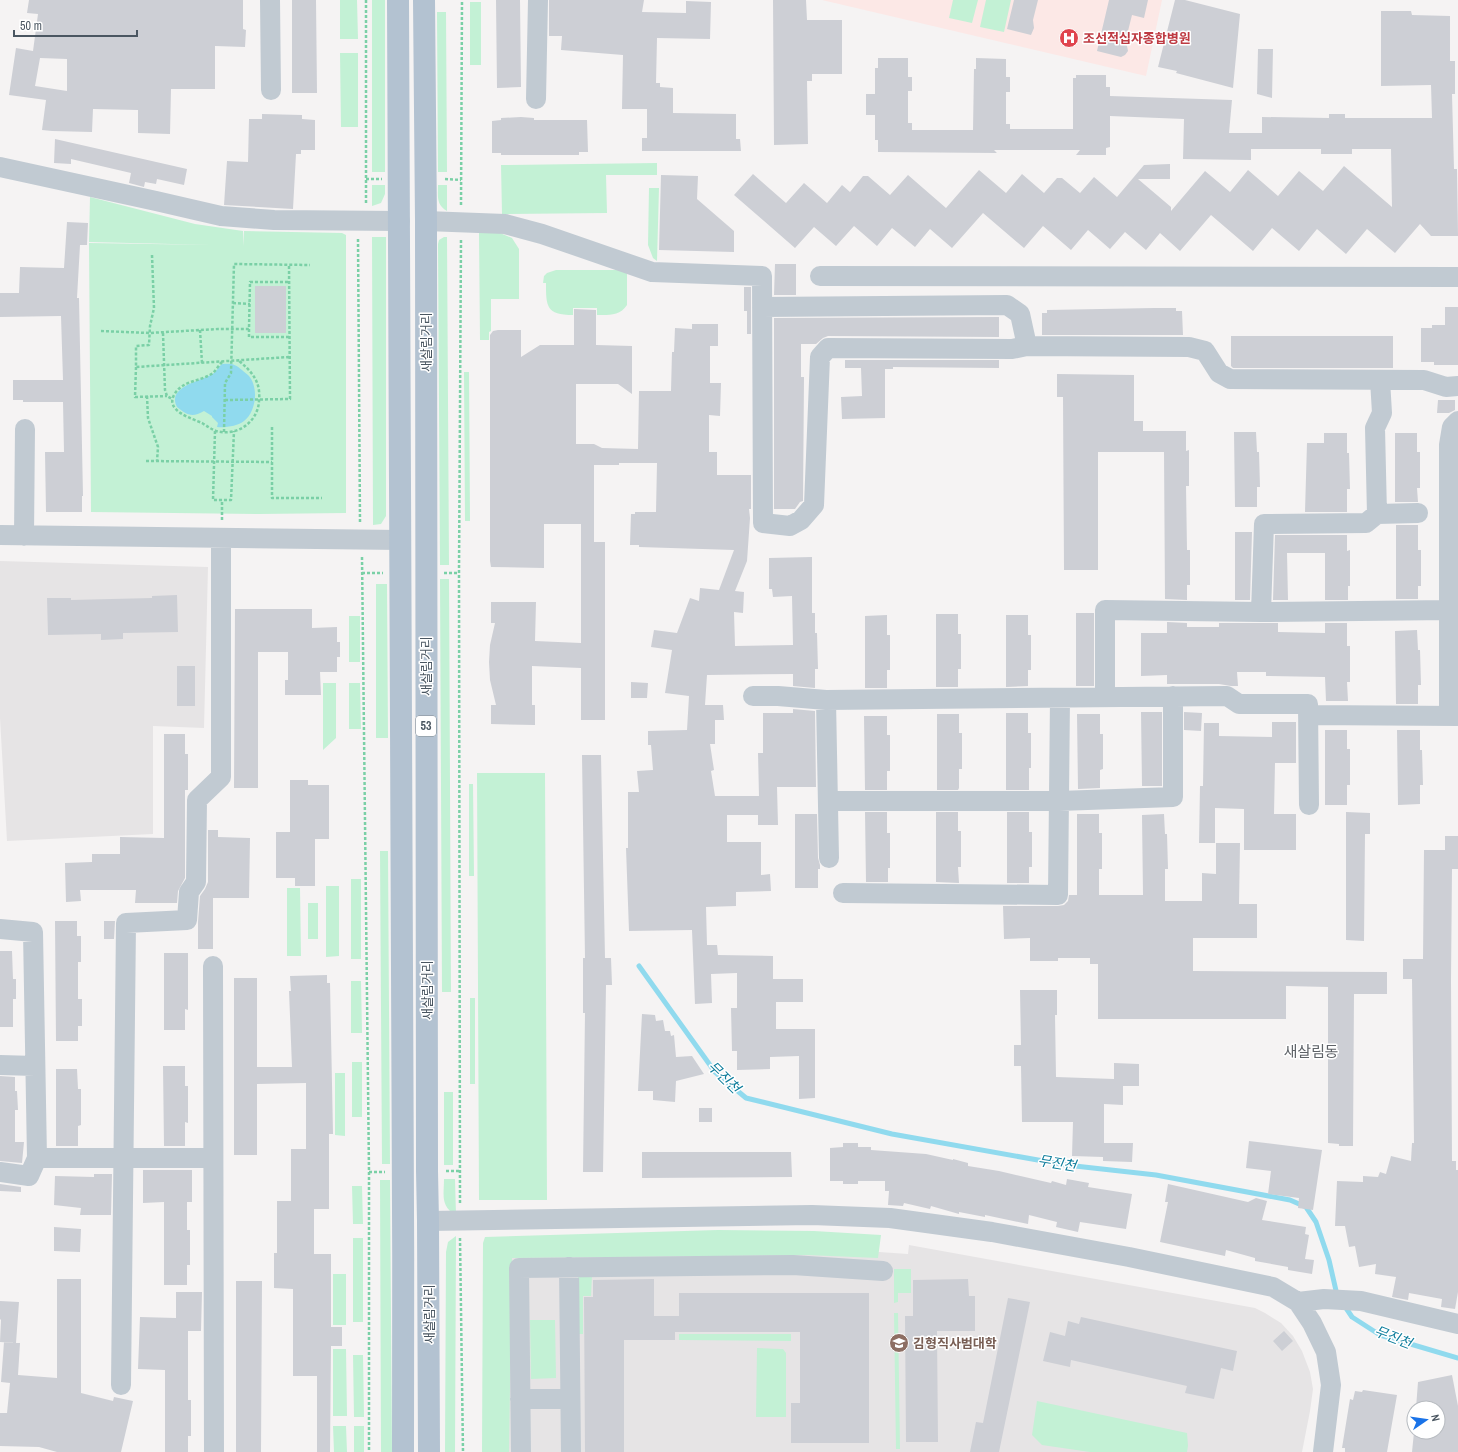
<svg xmlns="http://www.w3.org/2000/svg" width="1458" height="1452" font-family="'Archivo Narrow','Noto Sans KR',sans-serif">
<style>
.education{fill:#e6e4e5}
.medical{fill:#fce8e6}
.green{fill:#c3f1d5}
.water{fill:#90daee}
.lines{fill:none;stroke-linecap:round;stroke-linejoin:round}
.stream{stroke:#90daee;stroke-width:5}
.building{fill:#cdcfd5;fill-rule:evenodd}
.path{stroke:#7ad0a6;stroke-width:2.5;stroke-dasharray:3 2;stroke-linecap:butt}
.minor{stroke:#c1cad2;stroke-width:20}
.major{stroke:#b3c2d1;stroke-width:22}
.labels{text-anchor:middle;dominant-baseline:central;stroke-width:3;stroke-linejoin:round;paint-order:stroke}
.shield{fill:#fff;stroke:#808990;stroke-width:1}
.shield-label{font-size:12px;font-weight:bold;fill:#4a5661}
.health-label{font-size:13px;font-weight:bold;fill:#be3a42;stroke:#fff;text-anchor:start}
.street-label{font-size:13px;fill:#4a5661;stroke:#fff}
.education-label{font-size:13px;font-weight:bold;fill:#785e54;stroke:#fff;text-anchor:start}
.water-label{font-size:14px;font-style:italic;fill:#0c7c9b;stroke:#fff}
.quarter-label{font-size:15px;fill:#5f6368;stroke:#fff}
</style>
<rect width="100%" height="100%" fill="#f5f3f3"/>
<path class="education" d="M0 561 208 567 204 728 153 726V834L7 841 0 718Z
M909 1245 1255 1308 1265 1313 1281 1323 1293 1336 1302 1351 1310 1372 1313 1389 1310 1411 1302 1452H499L501 1251 807 1247 908 1254Z"/>
<path class="medical" d="M822 0H1162L1146 76Z"/>
<path class="green" d="M340 0H357L358 39H340Z
M372 0H385V172H372Z
M953 0H978L972 23 949 18Z
M986 0H1011L1004 32 980 27Z
M470 2H481V65H470Z
M437 12H446L447 172H438Z
M340 53H358V127H341Z
M657 163V175H606L607 213 502 214 501 165Z
M372 185H385V194L381 203 372 206Z
M438 185H447V211C436 205 438 196 438 185Z
M649 188H659L657 261 653 258 648 245Z
M90 197 195 224 243 231 244 246V231L342 233 346 235V513L259 514 91 512 89 243 213 245 89 242Z
M479 233H500L512 238 519 249V299H491V331L489 332V340H480Z
M372 237H386V516L381 524 373 525Z
M444 237H447L449 565H440L438 244 439 240Z
M556 270H623L627 272V305C620 316 609 315 597 315V308H573V315C546 315 546 306 546 283H543L544 276 547 273Z
M464 372H469L470 521H465Z
M440 579H449L451 992H442Z
M376 584H387L388 738H376Z
M349 616H360V662H349Z
M323 683H336V738L323 750Z
M349 683H360L361 729H349Z
M477 773H545L547 1200H479Z
M469 784H473L474 876H469Z
M380 851H388L390 1164H382Z
M351 879H361V959H351Z
M326 886H339V956L326 957Z
M287 888H300L301 956H287Z
M308 903H318V939H308Z
M351 981H361L362 1033H351Z
M470 998H475V1084H470Z
M352 1062H362V1117H352Z
M335 1073H345V1136L335 1135Z
M444 1092H453V1165H444Z
M444 1179H455L456 1215C440 1206 444 1195 444 1179Z
M380 1180H390L392 1452H381Z
M352 1186H362L363 1224H353Z
M718 1230 814 1231 881 1235 878 1258 807 1255 512 1258 509 1452H482L483 1243 485 1237Z
M456 1236 455 1452H445L446 1252 448 1242Z
M353 1238H363V1322H353Z
M894 1269H911V1293H898V1302L894 1303Z
M333 1274H346V1325H333Z
M578 1275H592L591 1296H583V1334H578Z
M894 1313H898L900 1449H896Z
M530 1320H555L556 1378 531 1379Z
M679 1334H791V1341L679 1340Z
M757 1348 781 1349H783L786 1353V1417H756Z
M333 1349H346L347 1416H333Z
M353 1355H363L364 1417H354Z
M1037 1401 1187 1433 1188 1446 1187 1452H1090L1042 1445 1032 1435Z
M333 1426H346L347 1452H334Z
M354 1426H364V1452H354Z"/>
<path class="water" d="M222 364C232 363 235 364 242 370 244 372 247 374 249 376 259 388 256 412 244 421 238 426 225 428 217 427L218 423 212 417V416L204 411C192 418 187 415 177 407 166 386 203 381 214 373 217 371 218 367 222 364Z"/>
<g class="lines">
<path class="stream" d="M639 966 715 1072 746 1098 892 1134 1066 1165 1156 1175 1290 1200 1306 1207 1316 1222 1329 1260 1337 1295
M1344 1305 1352 1317 1380 1335 1458 1358"/>
</g>
<path class="building" d="M29 0H243V29L246 30 245 47 215 46V89H171L170 134 138 133V110L93 109 92 132 52 131 42 130 46 100 9 95 16 48 33 51 38 14 27 13ZM40 58 67 59V91L35 86Z
M292 0H316L317 93H292Z
M496 0H520L521 87 497 88Z
M549 0H644L642 12 686 13V1L711 2 710 39 657 38 656 83H660V87L673 88V113L736 114V139H740L741 151H642V138H647V109H622L623 55 561 50 562 36H549Z
M773 0H806L807 20H842V74H812V81H807L808 144 774 145Z
M1014 0H1038L1033 20 1034 28 1031 35 1007 29Z
M1109 0H1148L1144 18 1132 15 1125 43 1127 46 1128 51 1125 55 1121 57 1097 51Z
M1175 0H1185L1240 14 1233 88 1176 73 1177 71 1158 67Z
M1381 11H1411L1412 15 1450 16V61H1455V94H1452L1454 169H1457L1458 236H1431L1420 224 1395 253 1367 229 1346 254 1317 229 1299 251 1272 228 1253 251 1211 215 1180 251 1160 233 1146 250 1125 232 1110 249 1088 230 1071 250 1043 226 1024 248 983 213 952 248 930 229 915 247 892 228 877 246 854 226 836 246 814 227 795 248 734 195 753 174 786 203 804 183 827 203 842 185 850 192 863 176H868L890 195 908 175 946 208 979 170 1006 193 1022 174 1044 193 1057 178H1062L1080 193 1094 177 1117 197 1144 165 1170 164V179H1138L1171 207V211L1205 171 1230 192 1248 170 1278 196 1299 171 1323 191 1344 166 1392 207 1391 149H1352V154H1321V149H1251V160L1183 159 1184 119 1110 116V147L1106 148V155H1076L1080 150H994L997 153 878 152V140H875V115H866V94H875V68H878V58H908V77H912V91H908V123H912V130H973L974 69H976V58L1006 59V77H1010V92H1006V124H1010V129H1073V78H1076V75H1106V87H1110V96L1232 100 1229 133H1262V117L1329 118V114H1345V118H1432L1431 85 1381 86Z
M1258 49H1273L1272 98 1257 94Z
M262 114 302 115V119L315 120V150H301V154H296L293 209 224 205 227 161 248 162 249 119H262Z
M521 117 534 118V120H587L588 152H579V155H501V153H492V121L501 120V118Z
M55 139 187 169 184 185 157 179 156 184 145 182 144 187 129 183 131 173 71 159V164L54 163Z
M661 175 698 176 697 199 734 231V252L659 250Z
M67 222 88 223 87 245H80L77 298H79L83 496H82V512H46L45 452H64L63 402H23V400H13V380H63L61 316 0 317V293H19L20 267 64 268Z
M775 264H796V295H774Z
M255 286H286V333H255Z
M744 287H751V334H747V311H744Z
M1445 307H1458V365H1434V362H1421V328H1432V325H1445Z
M1154 308H1176V311H1182L1183 335H1042V313H1047V310Z
M574 309 596 310V345L632 346V394L618 384H576V444H594L602 448 638 449 639 391H671L672 352H674L675 328 692 329V324H718V346H710V383H721L720 416 709 415V452H717V475H751V509H749L750 518 747 561 735 591 744 592 743 613 734 612 735 646 793 645 792 596 773 597 772 589H769V558L812 557V613H815V633H817L818 669H815V688L793 686V674L707 675 705 705H723L724 720H715V744H710L714 770 711 771 715 796H759L758 753H763V713H793V709L815 711 816 787H777L778 825H758V815H727V842H761V875L770 874 771 891 736 892V906L706 907 707 945H717L718 955 773 956V979H803V1002H776V1029H815V1098L799 1099V1056L770 1057V1069L737 1070V1051H732L731 1008H737V973L711 974 712 1003 695 1004 692 930 629 931 626 848H628V792H639L637 771 653 770 651 745H648V731L687 730 689 696 665 693 672 650 651 647 654 630 677 633 690 598 699 601 700 588 719 590 734 550 639 547V545H630L631 514H635V512H656L657 463H619V465H594V542H605V720H581V668L532 666V705H535V725L491 724V705H496L490 680 489 662 490 645 495 623H491V602H536L535 641 581 643V524H544V568L491 567 490 561V335L493 331 498 330H521V357L540 345H574Z
M999 317V337L828 336 823 338 816 344H801V377H804L803 501 800 502 795 509H774V318Z
M1231 336H1393V368H1233L1231 366Z
M845 360H999V368L893 367V369H885V418L842 419 841 397 862 396 861 368H845Z
M1057 374 1134 375V421H1143V431H1186V451L1189 450V486H1186L1187 550H1190V585H1187V600L1165 599 1164 452H1098V570H1064L1063 397H1057Z
M1438 400H1455V410L1449 413H1437Z
M1234 432H1256L1257 452H1259L1260 487H1257V507H1235Z
M1324 433H1347V453H1349L1350 489H1347V512H1305L1307 443H1324Z
M1395 433H1417V452H1420V488H1417L1418 502H1395Z
M1396 525H1418V550H1421V586H1418V599H1396Z
M1235 532H1252L1250 600H1235Z
M1275 535H1347V551L1350 550V586H1348V600H1325V553H1287L1288 600H1273Z
M177 595 178 632 123 633V639L101 640V634L48 635 47 598H71V600L152 598V596Z
M235 609H312V628L337 627V642H340V657H337V672H320L321 695H285V680H288V652H258V788H234Z
M1076 613H1094V686H1076Z
M936 614H958V634H961V669H958V687H936Z
M887 615V635H890V670H887V688H865V616Z
M1006 615H1028V635H1031V670H1028V686L1006 687Z
M1167 622 1187 623V627H1219V623H1278V632L1325 633V623H1347V646H1350V682H1347L1348 701H1326L1325 677 1266 676V672H1237L1238 686H1231L1219 684H1167V675L1141 676V633H1167Z
M1417 630 1418 650H1420L1421 685H1418V704H1396L1395 631Z
M177 666H195V706H177Z
M631 682 648 683 647 698H631Z
M1141 712H1162V786H1142Z
M1184 712 1202 713 1201 731 1184 730Z
M1006 713H1028V733H1031V768H1029V790H1006Z
M937 714H959V733H962V769H959V788L958 790H937Z
M1077 714H1100V734H1103V769L1100 770V788L1078 789Z
M864 716H887V735H890V771H887V790H865Z
M1272 722H1296V763H1275L1274 814H1296V850H1244V809L1215 808V843H1199L1200 786H1203L1204 723H1219V736L1272 737Z
M1325 730H1347V749H1350V785H1347V805H1325Z
M1397 730H1420V750H1422L1423 785H1420V804L1398 805Z
M164 734H185V754H188V790H185V878L178 891 177 903H135L136 890H80L81 901 66 902 65 863 92 862V854H120V837L164 838Z
M582 755H601L605 958H611L612 985H606L603 1172H583L585 1013H583V958H585Z
M290 780H308V785H329V839H315V886H295V878H276V832H290Z
M865 812H887V833H890V868H888V882H866Z
M936 812H958V831H961V867H958L959 883 936 882Z
M1007 812H1029V832H1032V867H1029V883H1007Z
M1346 812 1370 813V834H1365L1364 941 1346 940Z
M795 814H817L818 858 820 865V869H818V888H795Z
M1077 814H1099V833H1102V869H1099V895H1143L1142 815 1164 814 1165 834H1167L1168 869H1165V901H1202V873L1216 874V843H1240L1239 904H1257V938H1193V971L1387 972V994H1354L1353 1146H1339V1144L1328 1143V987L1286 986V1019H1098V964H1090V958H1058V961H1030V938L1004 939 1003 906H1058L1064 905 1068 901 1069 895H1077Z
M208 830H218V837L250 838 249 898H213V949H198V922L200 896 205 889 208 882Z
M1445 836H1458V869H1452L1451 980 1452 1161H1456V1170H1458V1292L1455 1309 1441 1307 1442 1299 1409 1293 1408 1300 1392 1297 1396 1277 1375 1274 1376 1264 1359 1267 1355 1246 1349 1247 1345 1226H1335L1337 1181 1363 1182V1176L1378 1177 1380 1172 1386 1174 1391 1156 1411 1161 1412 1143H1414L1412 979H1403V959H1423L1424 850H1445Z
M55 921H77V936H81V962H78V999H82V1026H78V1041H56Z
M104 921H115L114 939H104Z
M0 951H12L13 979H16V999H13V1027H0Z
M164 953H188V1010L185 1009V1030H164Z
M327 975V983H330L333 1134H329V1209H314V1254H331V1327H342V1346H331L330 1452H317V1376H293V1289L274 1288V1253H277V1201H291V1149H306V1083L257 1084V1155H234V978H257V1067H292L289 991H291L290 976Z
M1020 990H1057V1015H1055L1056 1077 1114 1079V1063L1139 1064V1086H1123V1105L1104 1104V1143H1133L1132 1162 1103 1161V1157L1072 1156 1073 1122H1022L1021 1066H1014V1045H1021Z
M642 1014 655 1015 656 1021 663 1020 665 1031H670L671 1036 674 1035 676 1057 692 1056 704 1074 676 1081 675 1102 653 1100V1091H638Z
M163 1066H185V1086H188V1123L185 1122V1146H164Z
M56 1069H77L78 1089H81V1125L78 1126V1146H56Z
M0 1076 15 1077V1091H17L18 1110H15V1142H24L22 1163 0 1161Z
M699 1108H712V1122H699Z
M1249 1141 1322 1150 1313 1210 1298 1208 1299 1198 1268 1194 1271 1171 1246 1168Z
M843 1143H858V1147H871V1150L926 1154 953 1160V1159L968 1163V1166L999 1171 1051 1183 1052 1181 1066 1185 1067 1179 1089 1183 1088 1187 1132 1194 1126 1229 1080 1222 1078 1232 1056 1227 1057 1222 1029 1215 1028 1224 985 1215V1217L959 1212V1214L931 1206 930 1209 904 1203 903 1206 888 1205 889 1191H885V1181H858V1184H843V1181H830V1148L843 1147Z
M642 1152H791L792 1177 642 1178Z
M143 1170H192V1202H187V1230H190V1265H187V1285H164V1202L143 1203Z
M94 1174H112L111 1215H80L81 1208 54 1205 55 1176 94 1177Z
M0 1184 21 1187V1192L0 1191Z
M1168 1184 1248 1202 1256 1198 1267 1201 1262 1220 1306 1227 1305 1234 1309 1235 1305 1259 1314 1260 1312 1274 1288 1270V1267L1255 1261V1258L1226 1250 1225 1256 1160 1242 1168 1202H1165Z
M54 1227 81 1229 80 1252 54 1251Z
M57 1279H81V1393L113 1401 114 1397 133 1401 121 1452H57L39 1447 0 1446V1413H7L10 1383 1 1382 4 1342 20 1343 18 1375 57 1378Z
M654 1279V1316H679V1293H869V1443H791V1403H800V1332H675V1340H624V1452H585L584 1297H593V1280Z
M968 1279 969 1296H975V1331H937L938 1442H906L905 1316H913V1280Z
M236 1281H262L261 1452H236Z
M176 1292H202L201 1331H188V1400H191V1436H188V1452H165V1370L138 1369 140 1317 176 1318Z
M1008 1298 1030 1302 999 1452H970L976 1422 983 1423Z
M0 1301 19 1302 16 1343 0 1342 1 1320 0 1319Z
M1081 1317 1237 1351 1233 1371 1221 1368 1214 1399 1185 1393 1187 1386 1071 1360 1070 1367 1043 1361 1050 1332 1065 1336 1068 1321 1079 1324Z
M1284 1331 1293 1341 1282 1351 1273 1341Z
M1452 1375 1458 1406V1452H1412L1414 1432H1438V1408H1416L1418 1382Z
M1363 1390 1397 1395 1387 1452H1345V1448H1342L1350 1399 1353 1400 1355 1391 1362 1392Z"/>
<g class="lines">
<path class="path" d="M366 179H382
M445 179 461 180
M366 203V0
M461 205 462 0
M358 239 360 522
M152 255 154 308 150 326 149 345 136 346V367L289 357
M233 303 250 304
M200 330 202 363
M101 331 149 333 218 329H249
M163 333 165 390 167 396 172 399
M289 337H249V329L250 282H290
M222 362C219 365 216 370 213 373 200 382 182 380 174 395 165 411 193 419 202 423 207 426 211 429 216 431 237 437 258 422 259 401 261 381 252 372 238 360
M136 367 135 397 167 396
M147 396 148 418 158 447 157 461
M225 400 290 399 289 265
M272 427V498H322
M215 431 213 500H231L234 431
M224 432 225 383 231 373 234 264 310 265
M146 461 272 462
M222 520V500
M362 557 369 1172V1452
M362 573H383
M444 573H459
M446 1171H460
M369 1172H385
M460 1203 459 573 461 240
M460 1238 463 1452"/>
<path class="minor" d="M270 0 271 90
M536 99 538 0
M0 167 156 201 221 216 274 220 400 221
M426 221 505 224 542 234 652 272 762 276 763 523 790 526 801 520 814 505 820 357 828 348 1012 349 1027 346 1189 347 1205 351 1219 373 1230 379 1424 380 1446 387 1458 386
M820 276 1458 277
M762 307 1007 305 1020 314 1027 346
M1380 380 1382 413 1375 428 1377 514 1418 513
M0 535 400 540
M24 536 25 429
M1261 612 1264 524 1366 523 1377 514
M753 696H778L826 700 1227 696 1239 704H1308L1309 805
M1105 697V610L1261 612 1449 610
M826 700 829 858
M1308 715 1458 716
M1449 716V445L1452 427 1458 421
M828 801H1059L1173 797V696
M843 893 1058 895 1060 698
M0 929 33 932 37 1158H212
M213 966 214 1452
M0 1065 35 1066
M0 1172 29 1176 37 1158
M428 1221 812 1215 890 1218 992 1232 1129 1257 1273 1287 1298 1302 1312 1323 1326 1352 1331 1385 1323 1452
M569 1267 571 1452
M1298 1302 1324 1299 1361 1301 1458 1324
M121 1385 126 923 187 920 189 892 196 882 197 800 221 777V538
M520 1399H570
M521 1452 519 1268 793 1265 883 1271"/>
<path class="major" d="M398 0C401 484 404 968 403 1452
M424 0 426 221 427 1171 428 1221 429 1452"/>
</g>
<defs>
<symbol id="hospital-disc" viewBox="-11 -11 22 22"><circle r="9.5" fill="#e0444e" stroke="#fff"/><path d="M-5-5h3v3.5h4V-5h3V5h-3V1.5h-4V5h-3Z" fill="#fff"/></symbol>
<symbol id="university-disc" viewBox="-11 -11 22 22"><circle r="9.5" fill="#8d6e63" stroke="#fff"/><path d="M0-5L7-2L0 1L-7-2ZM-4 1L0 2.5L4 1V4Q0 6-4 4Z" fill="#fff"/></symbol>
</defs>
<g fill-rule="evenodd">
<use href="#hospital-disc" x="1058" y="27" width="22" height="22"/>
<use href="#university-disc" x="888" y="1332" width="22" height="22"/>
</g>
<g class="labels">
<rect class="shield" x="416" y="716" width="20" height="20" rx="3"/>
<g class="shield-label">
<text x="426" y="726">53</text>
</g>
<g class="health-label">
<text x="1083" y="38">조선적십자종합병원</text>
</g>
<g class="street-label">
<text transform="translate(426 342) rotate(-90)">새살림거리</text>
<text transform="translate(426 666) rotate(-90)">새살림거리</text>
<text transform="translate(427 990) rotate(-90)">새살림거리</text>
<text transform="translate(429 1314) rotate(-90)">새살림거리</text>
</g>
<g class="education-label">
<text x="913" y="1343">김형직사범대학</text>
</g>
<g class="water-label">
<text transform="translate(724 1077) rotate(44)">무진천</text>
<text transform="translate(1057 1163) rotate(9)">무진천</text>
<text transform="translate(1393 1337) rotate(21)">무진천</text>
</g>
<g class="quarter-label">
<text x="1311" y="1051">새살림동</text>
</g>
</g>
<g transform="translate(1426 1420) rotate(77)"><circle r="19" fill="#ffffff" stroke="#b7bbc0"/>
<path d="M0-3L7 15L0 10L-7 15Z" fill="#1a73e8"/>
<text y="-6" font-size="11" font-weight="bold" text-anchor="middle" fill="#4a5661">N</text>
</g>
<path d="M14 30v6h123v-6" fill="none" stroke="#4a5661" stroke-width="2"/>
<text x="20" y="30" font-size="12" fill="#4a5661" stroke="#ffffff" stroke-width="3" paint-order="stroke">50 m</text>
</svg>
